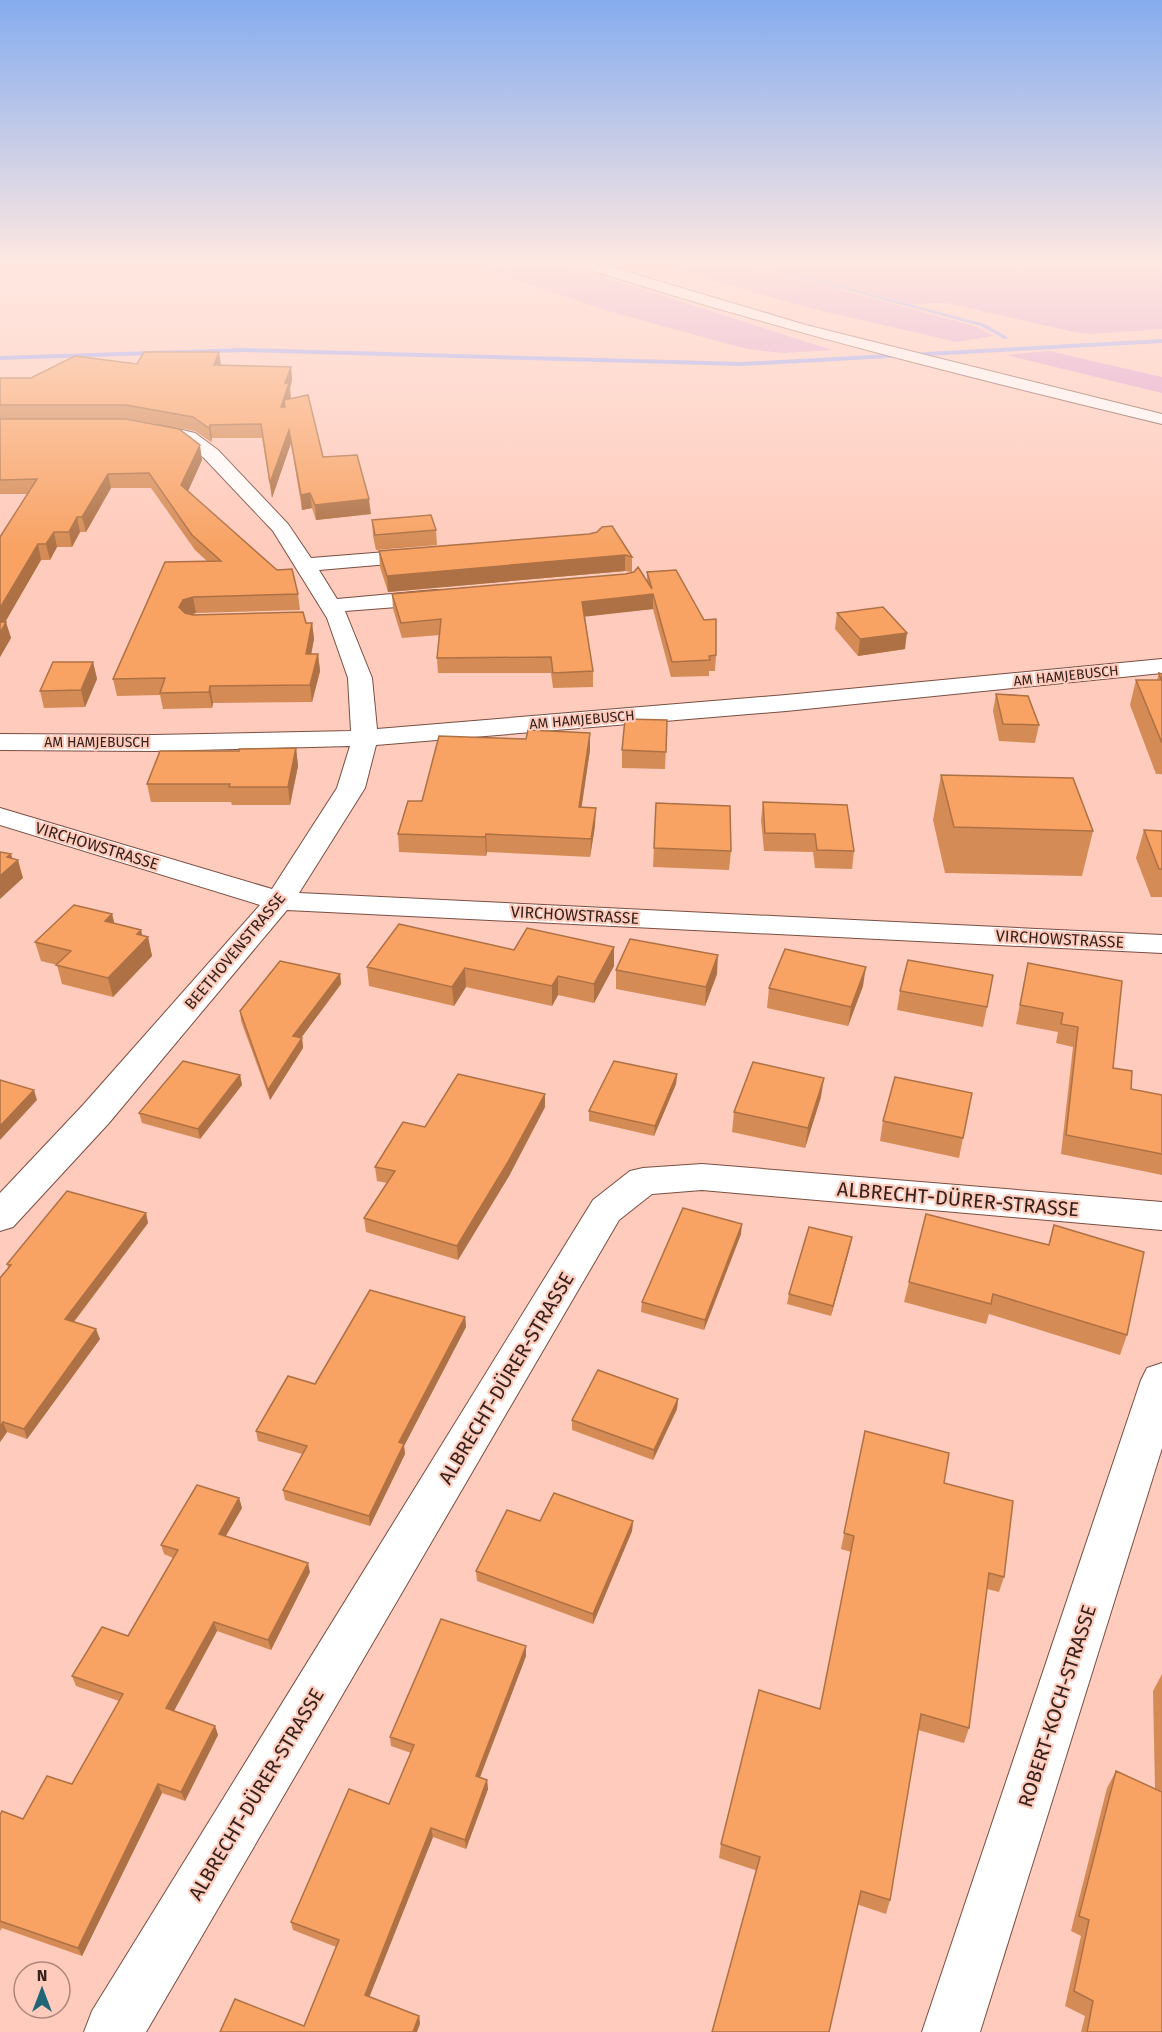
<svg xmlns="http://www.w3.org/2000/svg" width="1162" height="2032" font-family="'Fira Sans',sans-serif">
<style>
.green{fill:#dd9dce}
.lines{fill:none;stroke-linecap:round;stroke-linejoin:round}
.stream{fill:#92a0f9;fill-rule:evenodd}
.minor-casing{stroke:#7a4e42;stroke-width:2}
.highway-casing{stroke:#7a4e42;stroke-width:2}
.minor{fill:#fff;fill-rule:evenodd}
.highway{fill:#fff;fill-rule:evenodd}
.wall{fill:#d58b55}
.shaded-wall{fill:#ae7145}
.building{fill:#f8a263;stroke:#ae7145;stroke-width:1.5}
.labels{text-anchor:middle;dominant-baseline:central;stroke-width:4.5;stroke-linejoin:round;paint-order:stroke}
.far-street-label{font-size:14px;fill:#35221d;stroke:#ffcbbc}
.street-label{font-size:16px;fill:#35221d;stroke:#ffcbbc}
.near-street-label{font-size:20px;fill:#35221d;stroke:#ffcbbc}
</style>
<rect width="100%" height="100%" fill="#ffcbbc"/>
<path class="green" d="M468 264H563L832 350 783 353 747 349 608 311Z
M658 264H746L974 326 994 336 957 342 809 308Z
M758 264H1162V329L1090 334 1074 332 946 303 912 304Z
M1049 351 1162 377V393L1006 355Z"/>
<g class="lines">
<path class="stream" d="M749 264H758L985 324 1009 338 1004 339 981 326Z
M1162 339V343L742 366 243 352 0 360V356L243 348 742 362Z"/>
<defs>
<path id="minor" d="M161 425 195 433 218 450 288 524 311 558 424 549 432 550 435 555 432 560 424 561 319 570 337 599 436 590 444 592 447 597 444 602 436 604 345 611 372 678 377 729 786 695 1162 659V673L786 711 376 745 365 788 299 893 1162 935V953L287 910 109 1123 13 1227 0 1231V1193L83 1105 260 905 0 825V808L272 889 337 788 350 746 154 751 0 750V734L154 735 351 731 348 678 327 618 273 531 204 458 181 441 155 434 152 430 155 426Z
M702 1164 1162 1202V1230L702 1190 652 1194 619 1220 146 2032H84L92 2011 593 1200 630 1171 643 1168Z
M1162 1363V1448L980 2032H922L1141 1380 1147 1368Z"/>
<path id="highway" d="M579 264H601L806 325 1162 414V424C967 377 772 328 581 267Z"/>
</defs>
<use href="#minor" class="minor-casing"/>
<use href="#highway" class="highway-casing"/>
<use href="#minor" class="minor"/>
<use href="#highway" class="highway"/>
</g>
<path class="wall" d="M137 364 291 367 292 380 290 388V399L323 457 371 514 316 520 312 508 302 510 291 443 272 498 262 438H212L211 442 195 431 129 419H0V378H31Z
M0 419 202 460 188 491 298 594 300 610 196 613 190 614 312 623 314 639 311 654H318L320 671 312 702 213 703 212 708 163 709 160 695 117 696 113 679 207 561 195 550 151 488H111L86 532H80L72 547H57L50 560H41L5 622 11 638 0 657V537L27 494H0Z
M372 520 436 530 437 545 376 550 373 536Z
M589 534 632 557V572L625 571 388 592 380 567 379 551Z
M647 572 716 655 715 671H709V676L671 677 653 609 585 616 593 671V687L553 688 551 673H438L437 658 440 635 402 638 393 609 392 594 647 581Z
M837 613 905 649 858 656 835 629Z
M93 662 97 679 85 707 44 708 40 691Z
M1159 673 1162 674V775L1161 774H1156L1130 705 1136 680H1157Z
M996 694 1039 725 1035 743 999 741 993 711Z
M667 720 665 769 622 768V750Z
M590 733V750L581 807 595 826 590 857 487 852 486 856 399 852 398 834 422 801 526 739Z
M296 748 298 766 290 805H232L231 802H151L147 784 239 751Z
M941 775 1093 831 1082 876 945 873 933 820Z
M763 802 854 851 852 869 815 868 813 852 764 851 761 820Z
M656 803 731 851 729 870 653 867Z
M1144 830 1162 831V897H1151L1136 858Z
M112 914 114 923 142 936 148 937 152 956 113 997 62 984 57 965 41 961 35 942Z
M514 950 614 966 594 1003 558 995 552 1006 466 987 454 1006 369 986 367 967Z
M1028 963 1131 1089 1162 1095V1175L1061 1154 1073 1047 1056 1043 1058 1032 1016 1024Z
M616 970 717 974 705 1006 616 989Z
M340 974 341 984 301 1038H302L303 1048 270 1100 241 1021 240 1011Z
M863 986 848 1026 767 1008 769 988Z
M900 991 987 1007 983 1027 897 1010Z
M677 1074 676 1084 654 1136 589 1121V1111Z
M240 1075 242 1085 200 1139 142 1123 139 1113Z
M972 1093 959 1158 880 1141 883 1121Z
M821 1097 805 1148 732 1132 734 1112Z
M545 1107 509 1176 458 1260 366 1232 364 1218 387 1183 377 1181 375 1167 425 1127Z
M146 1213 148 1223 74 1322 100 1339 27 1439 7 1432 0 1442 8 1268 7 1264Z
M926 1214 1127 1335 1120 1355 989 1314 986 1324 904 1302Z
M741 1234 704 1330 641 1312 642 1302Z
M852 1237 850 1247 831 1316 787 1304 789 1294Z
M465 1317 466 1327 404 1446 405 1454 370 1526 285 1500 283 1490 302 1454 258 1441 256 1431 315 1384Z
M678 1399 677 1409 653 1460 572 1430V1420Z
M865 1431 944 1483 1004 1577 999 1592 987 1589 969 1728 964 1743 918 1730 890 1900 886 1914 719 1858 721 1844 820 1709 851 1552 841 1549Z
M239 1498 242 1508 226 1536 310 1572 271 1650 217 1631 174 1711 215 1726 218 1735 185 1801 162 1793 82 1956 2 1928 0 1931V1815L23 1819 72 1784 119 1701 76 1686 72 1676 128 1636 173 1558 164 1554 161 1545Z
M540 1521H633L632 1531 593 1624 477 1581 476 1571Z
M526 1656 480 1777 487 1780 488 1789 466 1849 433 1837 369 1997 419 2016 420 2024 304 2026 336 1947 293 1930 291 1922 389 1804 411 1753 391 1746 390 1737Z
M1162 1674V2032H1081L1085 2016 1065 2006 1081 1936 1071 1931 1107 1788 1116 1771 1155 1789 1153 1691Z"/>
<path class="shaded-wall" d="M219 352 221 365H214Z
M291 367 292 380 290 388 291 397 286 413 281 407 285 383Z
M210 425 212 438 211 442 209 428Z
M289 430 291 443 272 498 270 483Z
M200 445 202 460 184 500 181 485Z
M108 474 111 488 86 532 82 517Z
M310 493 312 508 302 510 301 495Z
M369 499 371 514 316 520 315 505Z
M77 517 80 532 72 547 69 532Z
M54 532 57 547 50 560 46 544Z
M38 544 41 560 0 631V608Z
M625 555V571L388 592 387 576Z
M653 594V609L582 617V602Z
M193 597 196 613 186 616 179 607 183 600Z
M6 622 11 638 0 657V633Z
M312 623 314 639 308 671 306 654Z
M907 633 905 649 858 656 860 639Z
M318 654 320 671 312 702 310 685Z
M93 662 97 679 85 707 81 690Z
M210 686 213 703 212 708 209 692Z
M590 733V750L579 825V807Z
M296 748 298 766 290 805 288 787Z
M596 808 595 826 590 857 591 839Z
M486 834 487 852 486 856 485 837Z
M11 854 14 864 18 860 23 878 0 899V876L7 857Z
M112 914 117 933 105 921Z
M141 930 144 942 148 937 152 956 113 997 108 978 137 934Z
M614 947V966L594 1003V984Z
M718 955 717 974 705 1006 706 987Z
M866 967 863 986 848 1026 851 1007Z
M465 968 466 987 454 1006 452 987Z
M340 974 341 984 295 1046 293 1036Z
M558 976V995L552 1006V986Z
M302 1038 303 1048 270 1100 268 1090Z
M677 1074 676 1084 654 1136 655 1126Z
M240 1075 242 1085 200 1139 198 1129Z
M824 1078 821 1097 805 1148 808 1128Z
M34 1090 37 1100 0 1140V1126Z
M545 1094V1107L509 1176 458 1260 457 1246Z
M146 1213 148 1223 68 1329 65 1319Z
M742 1224 741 1234 704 1330 705 1320Z
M852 1237 850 1247 831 1316 833 1306Z
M465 1317 466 1327 404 1446 405 1454 370 1526 369 1516 399 1442Z
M96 1329 100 1339 27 1439 24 1429Z
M678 1399 677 1409 653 1460 654 1450Z
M3 1422 7 1432 0 1442V1427Z
M239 1498 242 1508 221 1544 219 1534Z
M633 1521 632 1531 593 1624V1614Z
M308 1563 310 1572 271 1650 268 1640Z
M214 1622 217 1631 170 1718 166 1708Z
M526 1646V1656L477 1785 476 1776Z
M215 1726 218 1735 185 1801 181 1792Z
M487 1780 488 1789 466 1849 465 1840Z
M158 1784 162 1793 82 1956 78 1948Z
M431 1828 433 1837 367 2003 365 1995Z
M419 2016 420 2024 417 2032H413Z"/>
<path class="building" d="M144 352H219L214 365 291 367 285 383H289L281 407H285L284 400 308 395 323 457 357 455 369 499 315 505 310 493 301 495 289 430 270 483 261 424 210 425 209 428 193 417 126 405H0V378H31L75 356 137 364Z
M0 419H126L179 429 200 445 181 485 277 570 292 569 298 594 193 597 183 600 179 607 185 613 193 615 303 612 306 623H312L306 654H318L310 685 210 686 209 692 160 693 165 678 113 679 165 562 221 561 192 535 149 473 108 474 82 517H77L69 532H54L46 544H38L0 608V537L37 479 0 480Z
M431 515 436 530 375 535 372 520Z
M612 526 632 557 625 555 387 576 379 551 589 534 597 532 602 527Z
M638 567 652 589 647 572 676 570 704 620 716 619V655L709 656 710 660 672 662 653 594 582 602 593 671 553 673 551 657 437 658 441 619 401 623 392 594 625 574 634 572Z
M883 607 907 633 860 639 837 613Z
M0 622H6L0 633Z
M53 662H93L81 690 40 691Z
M1159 673 1162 674V743L1136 680H1161Z
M996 694 1028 696 1039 725 1003 724Z
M625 719 667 720 666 752 622 750Z
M528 730 590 733 579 807 596 808 591 839 486 834 485 837 398 834 408 801H422L439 736 526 739Z
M296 748 288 787H229L230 784H147L160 751H239V749Z
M941 775 1073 778 1093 831 954 827Z
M763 802 847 805 854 851 817 850 815 834 765 833Z
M656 803 730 806 731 851 654 848Z
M1144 830 1162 831V869H1159Z
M0 852 11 854 7 857 18 860 0 876Z
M74 905 112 914 105 921 141 930 137 934 148 937 108 978 56 965 71 951 35 942Z
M399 924 514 950 527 928 614 947 594 984 558 976 552 986 465 968 452 987 367 967Z
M630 939 718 955 706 987 616 970Z
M785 949 866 967 851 1007 769 988Z
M908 960 993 975 987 1007 900 991Z
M280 961 340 974 293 1036 302 1038 268 1090 240 1011Z
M1028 963 1122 981 1113 1068 1132 1071 1131 1089 1162 1095V1154L1066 1135 1078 1027 1061 1024 1063 1013 1020 1005Z
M183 1061 240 1075 198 1129 139 1113Z
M614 1061 677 1074 655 1126 589 1111Z
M753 1062 824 1078 808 1128 734 1112Z
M458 1074 545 1094 508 1162 457 1246 364 1218 395 1171 375 1167 403 1122 425 1127Z
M895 1077 972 1093 963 1138 883 1121Z
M0 1080 34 1090 0 1126Z
M67 1191 146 1213 65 1319 96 1329 24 1429 3 1422 0 1427V1278L11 1265 7 1264Z
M683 1208 742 1224 705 1320 642 1302Z
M926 1214 1049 1245 1054 1225 1144 1252 1127 1335 993 1294 991 1304 909 1282Z
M809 1227 852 1237 833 1306 789 1294Z
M370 1290 465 1317 399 1442 404 1444 369 1516 283 1490 307 1446 256 1431 288 1376 315 1384Z
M598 1370 678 1399 654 1450 572 1420Z
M865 1431 949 1453 944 1483 1013 1501 1004 1577 989 1573 969 1728 921 1714 890 1900 861 1891 829 2032H712L760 1857 721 1844 759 1690 820 1709 854 1536 844 1533Z
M197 1485 239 1498 219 1534 308 1563 268 1640 214 1622 166 1708 215 1726 181 1792 158 1784 78 1948 0 1921V1815L2 1811 23 1819 47 1776 72 1784 123 1694 72 1676 102 1627 128 1636 178 1550 161 1545Z
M554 1493 633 1521 593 1614 476 1571 507 1510 540 1521Z
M441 1619 526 1646 476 1776 487 1780 465 1840 431 1828 365 1995 419 2016 413 2032H220L235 1999 304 2026 339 1940 291 1922 349 1789 389 1804 414 1745 390 1737Z
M1116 1771 1162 1792V2032H1087L1093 2001 1074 1991 1089 1920 1079 1916Z"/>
<linearGradient id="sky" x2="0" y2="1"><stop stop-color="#85acef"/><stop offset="0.48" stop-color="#ffe8e1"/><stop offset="1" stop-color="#ffe8e1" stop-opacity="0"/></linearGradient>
<rect width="1162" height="549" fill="url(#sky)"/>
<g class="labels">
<g class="far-street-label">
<text transform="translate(1066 676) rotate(-6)">AM HAMJEBUSCH</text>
<text transform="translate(582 720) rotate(-5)">AM HAMJEBUSCH</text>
<text x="97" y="742">AM HAMJEBUSCH</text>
</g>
<g class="street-label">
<text transform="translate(97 846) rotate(17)">VIRCHOWSTRASSE</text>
<text transform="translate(575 915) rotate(3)">VIRCHOWSTRASSE</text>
<text transform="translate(1060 939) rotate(3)">VIRCHOWSTRASSE</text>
<text transform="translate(235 951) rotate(-50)">BEETHOVENSTRASSE</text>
</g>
<g class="near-street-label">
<text transform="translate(958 1199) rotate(5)">ALBRECHT-DÜRER-STRASSE</text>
<text transform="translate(506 1378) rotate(-59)">ALBRECHT-DÜRER-STRASSE</text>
<text transform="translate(1057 1706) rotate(-72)">ROBERT-KOCH-STRASSE</text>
<text transform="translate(256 1794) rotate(-59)">ALBRECHT-DÜRER-STRASSE</text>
</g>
</g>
<g transform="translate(42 1990)"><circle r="28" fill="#ffcbbc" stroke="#ae877c" stroke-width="1.5"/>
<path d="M0-4.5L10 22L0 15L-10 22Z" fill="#206676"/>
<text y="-9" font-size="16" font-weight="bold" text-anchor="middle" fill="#35221d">N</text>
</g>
</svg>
